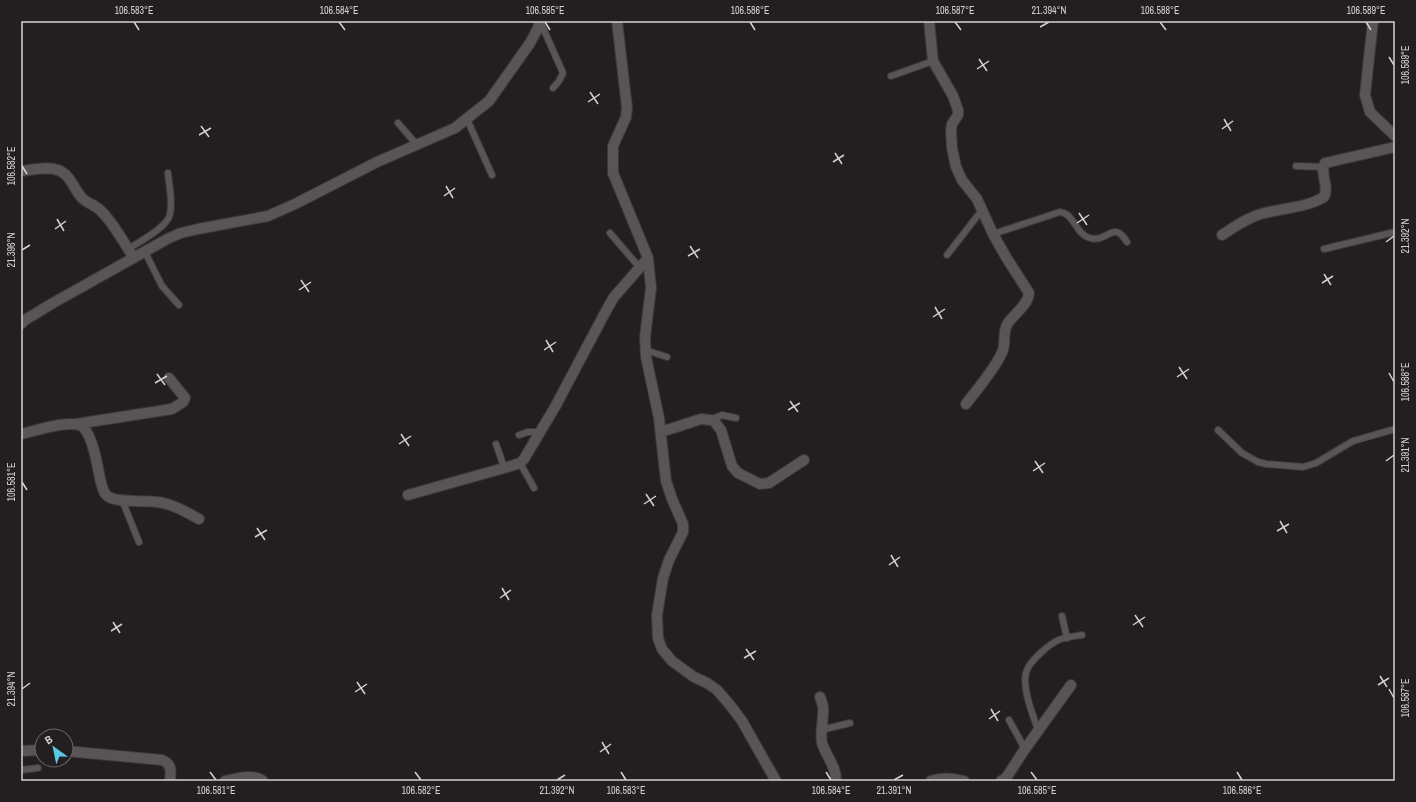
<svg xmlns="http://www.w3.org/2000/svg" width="1416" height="802" font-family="'Archivo Narrow',sans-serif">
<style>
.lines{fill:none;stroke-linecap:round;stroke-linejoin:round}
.service-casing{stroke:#3d393a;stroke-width:8}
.minor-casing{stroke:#3d393a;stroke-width:12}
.service{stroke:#595456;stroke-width:6}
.minor{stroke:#595456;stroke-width:10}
.ticks{fill:none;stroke:#d4d1d2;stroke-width:1.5}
.neatline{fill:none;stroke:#d4d1d2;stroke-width:1.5}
.ticks-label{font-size:10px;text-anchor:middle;fill:#d4d1d2}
</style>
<rect width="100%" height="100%" fill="#231f21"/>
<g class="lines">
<defs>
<path id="service" d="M540 21 563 73 559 81 553 88
M891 76 933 61
M467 119 492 175
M398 123 417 145
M1296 166 1323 167
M610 233 640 268
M993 234 1060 212C1075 214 1075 234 1090 238 1108 243 1113 219 1127 242
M128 249C139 242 168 227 170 214 173 201 169 186 168 173
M1324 249 1395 232
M145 252 162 286 179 305
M947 255 982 210
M645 350 667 357
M710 420 722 415 736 418
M1218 430 1242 453 1258 462 1266 464 1303 467 1316 463 1353 441 1395 429
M519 435 528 432H540
M496 444 504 467
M520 463 534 488
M122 500 139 542
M1062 616 1067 638
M1009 720 1025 749
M821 730 850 723
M1038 730C1033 715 1022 689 1026 673 1028 662 1051 642 1061 639 1068 637 1076 636 1082 635
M21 770 38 768"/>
<path id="minor" d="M617 21 627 108 626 117 613 146V173L648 258 651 288 645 337 646 357 659 418 666 481 672 499 683 524V532L669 560 663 578 657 615 658 638 662 649 672 661 694 677 707 683 717 690 730 705 742 721 776 781
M929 21 933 61 953 96 958 110V115L952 124 951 130 952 148 956 167 962 180 977 199 993 234 1006 257 1029 293C1028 305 1015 313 1008 323 1002 332 1006 341 1003 350 998 365 976 391 966 404
M1373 21 1365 95 1370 112 1395 136
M21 171C33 170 47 166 58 170 71 175 73 188 82 198 87 203 95 205 100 210 114 223 123 242 134 258
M1222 235C1234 227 1247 218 1261 214 1281 208 1306 208 1324 197 1330 186 1319 174 1325 163L1395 147
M21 324 25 320 53 303 169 238 181 233 198 229 268 216 295 204 377 162 455 128 489 101 530 43 538 28 540 21
M76 424 172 409 183 402 185 398 169 378
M661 432 701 419 710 420 714 421 721 430 732 466 738 473 760 484 769 483 804 460
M21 434C35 431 72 418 83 427 92 435 98 467 100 479 102 485 103 494 109 497 119 503 145 500 157 502 173 504 186 512 199 519
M408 495 511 466 520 463 524 459 555 407 607 309 614 297 648 258
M820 697C822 702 824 708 823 713 823 723 820 733 822 743 826 756 837 768 836 781
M21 751 42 750
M66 751 162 760C172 764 171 771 170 781
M225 781C236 779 254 773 263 781
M931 781C942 777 953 778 964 781
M1001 781 1006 778 1025 749 1071 685"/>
</defs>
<use href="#service" class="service-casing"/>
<use href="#minor" class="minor-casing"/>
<use href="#service" class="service"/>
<use href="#minor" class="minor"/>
</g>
<path class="ticks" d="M134 22 139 30M339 22 345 30M545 22 550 30M750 22 755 30M955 22 961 30M1160 22 1166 30M1366 22 1371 30M1040 27 1049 22M1389 57 1394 65M979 59 987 71M977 69 989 61M590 92 598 104M588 102 600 94M1224 119 1231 131M201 126 209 137M1222 129 1233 121M199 135 211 128M835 153 842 164M833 162 844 155M22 166 27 174M446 186 453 198M444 196 455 188M1079 213 1087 225M57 219 64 231M1077 223 1089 215M55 229 66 221M1386 242 1394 236M690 246 698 258M22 250 30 245M688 256 700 249M1324 274 1331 285M301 280 309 292M1322 283 1333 276M299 290 311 282M935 307 942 319M933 317 945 309M546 340 553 352M544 350 556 342M1179 367 1187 379M1389 373 1394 382M157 374 165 385M1177 377 1189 369M155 383 167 376M790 401 798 412M788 410 800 403M401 434 409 446M399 444 411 436M1035 461 1043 473M1386 461 1394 455M1033 471 1045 463M22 482 27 490M646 494 654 506M644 504 656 496M1280 521 1287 533M257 528 265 540M1277 531 1289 524M255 537 267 530M891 555 898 567M889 565 900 557M502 588 509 600M500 598 511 590M1135 615 1143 627M113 622 120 633M1133 625 1145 617M111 631 122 624M746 649 754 660M744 658 756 651M1380 676 1387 687M357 682 365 694M1378 685 1389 678M22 689 30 683M1389 689 1394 698M355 692 367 684M991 709 998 721M989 719 1000 711M602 742 609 754M600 752 611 744M210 772 216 780M415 772 421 780M621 772 626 780M826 772 831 780M1031 772 1037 780M1237 772 1242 780M557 780 565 775M894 780 903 775"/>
<rect width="1416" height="802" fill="none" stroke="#231f21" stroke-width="44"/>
<g transform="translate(54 748) rotate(327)"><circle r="19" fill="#231f21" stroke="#6a6668"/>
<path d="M0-3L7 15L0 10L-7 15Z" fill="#58c9e3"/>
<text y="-6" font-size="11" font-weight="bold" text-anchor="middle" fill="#d4d1d2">B</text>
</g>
<rect x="22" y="22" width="1372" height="758" class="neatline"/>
<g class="ticks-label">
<text x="134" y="14">106.583°E</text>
<text x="339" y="14">106.584°E</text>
<text x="545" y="14">106.585°E</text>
<text x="750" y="14">106.586°E</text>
<text x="955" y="14">106.587°E</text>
<text x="1049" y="14">21.394°N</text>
<text x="1160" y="14">106.588°E</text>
<text x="1366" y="14">106.589°E</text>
<text transform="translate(1405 65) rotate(-90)" y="4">106.589°E</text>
<text transform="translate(11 166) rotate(-90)" y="4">106.582°E</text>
<text transform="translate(1405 236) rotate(-90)" y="4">21.392°N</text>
<text transform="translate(11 250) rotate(-90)" y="4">21.396°N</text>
<text transform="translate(1405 382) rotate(-90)" y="4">106.588°E</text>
<text transform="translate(1405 455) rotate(-90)" y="4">21.391°N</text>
<text transform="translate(11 482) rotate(-90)" y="4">106.581°E</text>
<text transform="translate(11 689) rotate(-90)" y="4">21.394°N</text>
<text transform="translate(1405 698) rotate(-90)" y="4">106.587°E</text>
<text x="216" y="794">106.581°E</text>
<text x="421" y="794">106.582°E</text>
<text x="557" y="794">21.392°N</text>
<text x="626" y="794">106.583°E</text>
<text x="831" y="794">106.584°E</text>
<text x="894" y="794">21.391°N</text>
<text x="1037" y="794">106.585°E</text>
<text x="1242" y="794">106.586°E</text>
</g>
</svg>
